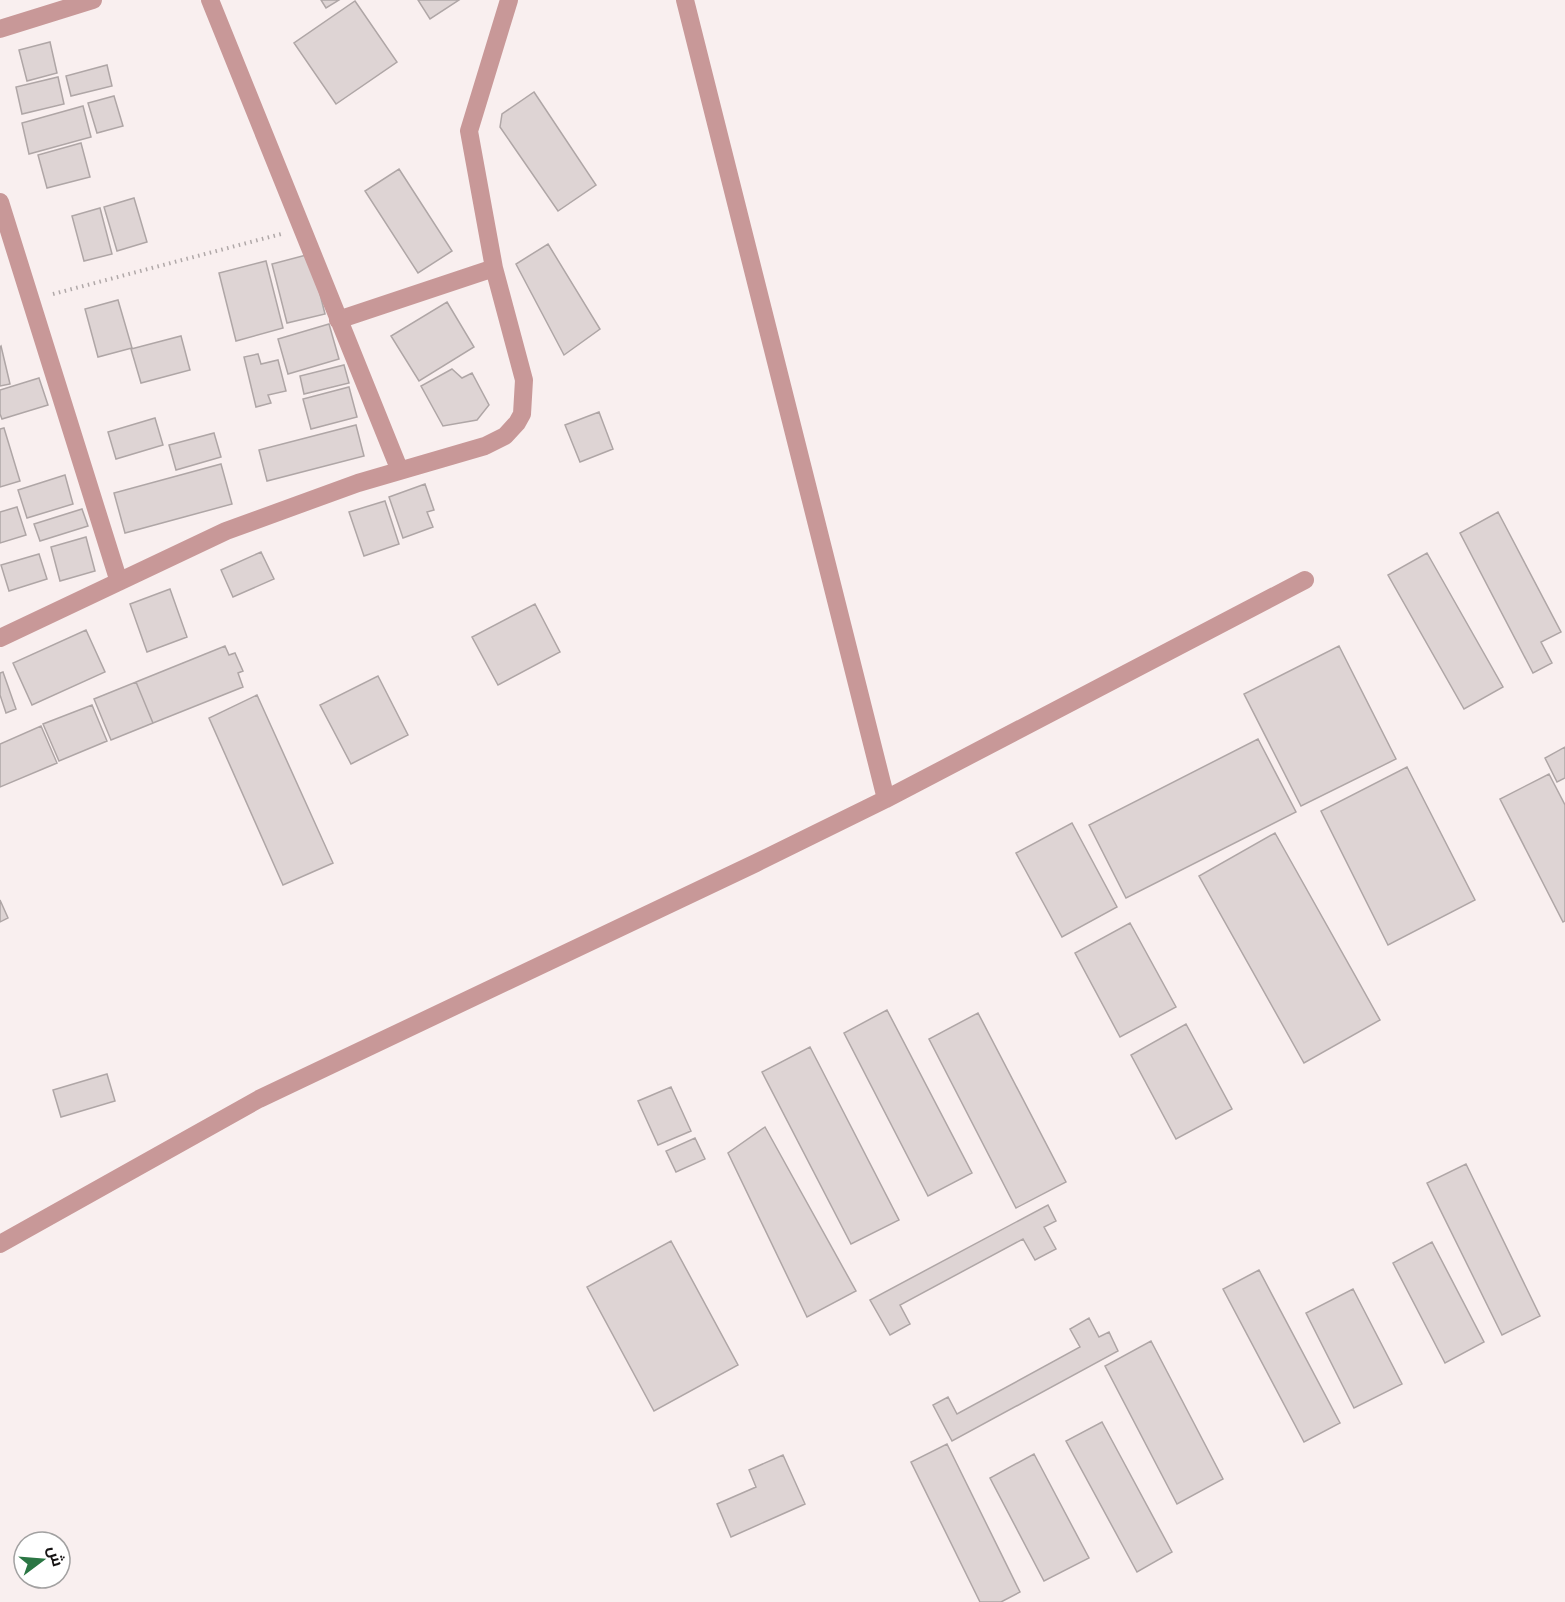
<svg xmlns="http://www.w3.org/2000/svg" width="1565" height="1602" font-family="'Varela Round',Cairo,sans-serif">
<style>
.building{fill:#ded4d4;stroke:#afa6a6;stroke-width:1.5}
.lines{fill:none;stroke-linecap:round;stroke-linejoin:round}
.path{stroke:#b0a8a8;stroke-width:4;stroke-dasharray:1.5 4.5;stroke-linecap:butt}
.minor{stroke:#c89898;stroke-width:18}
</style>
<rect width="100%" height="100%" fill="#f9efef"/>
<path class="building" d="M321 0H339L326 8Z
M418 0H459L430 19Z
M355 1 397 62 336 104 294 43Z
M50 42 57 73 27 81 19 50Z
M107 65 112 86 71 96 66 76Z
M58 77 64 104 22 114 16 87Z
M534 92 596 185 558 211 500 127 502 114Z
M114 96 123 126 97 133 88 103Z
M83 106 91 137 29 154 22 123Z
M81 143 90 177 47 188 38 155Z
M399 169 452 251 418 273 365 191Z
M134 198 147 242 117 251 104 207Z
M100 208 112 254 84 261 72 216Z
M548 244 600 329 564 355 516 264Z
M310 254 325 314 287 323 272 264Z
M266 261 283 328 236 341 219 273Z
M118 300 132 348 98 357 85 309Z
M447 302 474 347 419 381 391 336Z
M329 324 339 359 288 374 278 339Z
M181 336 190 370 141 383 131 349Z
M1 346 10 384 0 386V347Z
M258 354 261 364 278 360 286 391 268 395 271 403 256 407 244 357Z
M344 365 349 383 304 394 300 376Z
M452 369 462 378 472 373 489 405 477 420 443 426 421 386Z
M39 378 48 405 2 419 0 414V390Z
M349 387 357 417 311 429 303 399Z
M599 412 613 449 580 462 565 425Z
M155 418 163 445 116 459 108 432Z
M356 425 364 456 267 481 259 450Z
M4 428 20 481 0 487V429Z
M214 433 221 457 176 470 169 445Z
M221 464 232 504 125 533 114 493Z
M65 475 73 504 27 518 18 490Z
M425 484 434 510 427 512 433 527 403 538 389 497Z
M385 501 399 544 364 556 349 512Z
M17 507 26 535 0 543V512Z
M82 509 88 526 40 541 34 524Z
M1498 512 1561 632 1541 642 1552 663 1533 673 1460 533Z
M86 537 95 571 60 581 51 547Z
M261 552 274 579 233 597 221 570Z
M1427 553 1503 687 1464 709 1388 575Z
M39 554 47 579 9 591 1 565Z
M170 589 187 637 147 652 130 604Z
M535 604 560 652 498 685 472 637Z
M86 630 105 672 32 705 13 663Z
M225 646 229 655 235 653 243 671 238 673 243 687 153 723 136 682Z
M1339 646 1396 759 1301 806 1244 694Z
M3 672 16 709 6 713 0 695V673Z
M378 676 408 735 351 764 320 705Z
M136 682 153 723 111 740 94 699Z
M257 695 333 863 283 885 209 718Z
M92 705 107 741 59 761 43 724Z
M41 726 57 763 0 787V744Z
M1258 739 1296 812 1126 898 1089 825Z
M1565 747V778L1557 782 1545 758Z
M1407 767 1475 900 1388 945 1321 811Z
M1549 774 1565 805V921L1563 922 1500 799Z
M1072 823 1117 907 1062 937 1016 853Z
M1275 833 1380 1020 1304 1063 1199 876Z
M0 900 8 918 0 922Z
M1130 923 1176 1007 1120 1037 1075 953Z
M887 1010 972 1173 928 1196 844 1033Z
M978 1013 1066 1182 1016 1208 929 1039Z
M1186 1024 1232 1109 1176 1139 1131 1055Z
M810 1047 899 1220 851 1244 762 1072Z
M107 1074 115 1101 61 1117 53 1090Z
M671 1087 691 1131 658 1145 638 1101Z
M765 1127 856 1291 807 1317 728 1153Z
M695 1138 705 1159 676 1172 666 1151Z
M1466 1164 1540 1316 1502 1335 1427 1183Z
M1048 1205 1056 1221 1044 1227 1056 1249 1035 1260 1023 1239 900 1305 910 1324 890 1335 870 1300Z
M671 1241 738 1365 654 1411 587 1287Z
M1432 1242 1484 1342 1445 1363 1393 1263Z
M1259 1270 1340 1423 1304 1442 1223 1289Z
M1353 1289 1402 1384 1354 1408 1306 1313Z
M1089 1318 1099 1337 1109 1332 1118 1351 952 1441 933 1405 948 1397 957 1414 1080 1347 1070 1329Z
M1151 1341 1223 1479 1177 1504 1105 1366Z
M1102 1422 1172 1552 1137 1572 1066 1441Z
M947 1444 1020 1592 1001 1602H980L911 1462Z
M1034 1454 1089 1558 1044 1581 990 1478Z
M783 1455 805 1504 731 1537 717 1504 756 1487 749 1470Z"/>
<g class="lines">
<path class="path" d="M53 294 281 234"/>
<path class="minor" d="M210 0 400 471
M685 0 886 799 1305 580
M0 29 93 0
M0 202 119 582
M338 320 494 268
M0 638 226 531 358 483 485 446 505 436 517 423 522 414 524 380 494 268 469 131 509 0
M0 1244 259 1099 756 863 886 799"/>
</g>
<g transform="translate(42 1560) rotate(74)"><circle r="28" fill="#ffffff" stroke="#a2a1a1" stroke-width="1.5"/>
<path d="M0-4.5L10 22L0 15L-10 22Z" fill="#2b7644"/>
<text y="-9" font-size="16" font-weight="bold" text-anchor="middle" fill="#171414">ش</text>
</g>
</svg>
